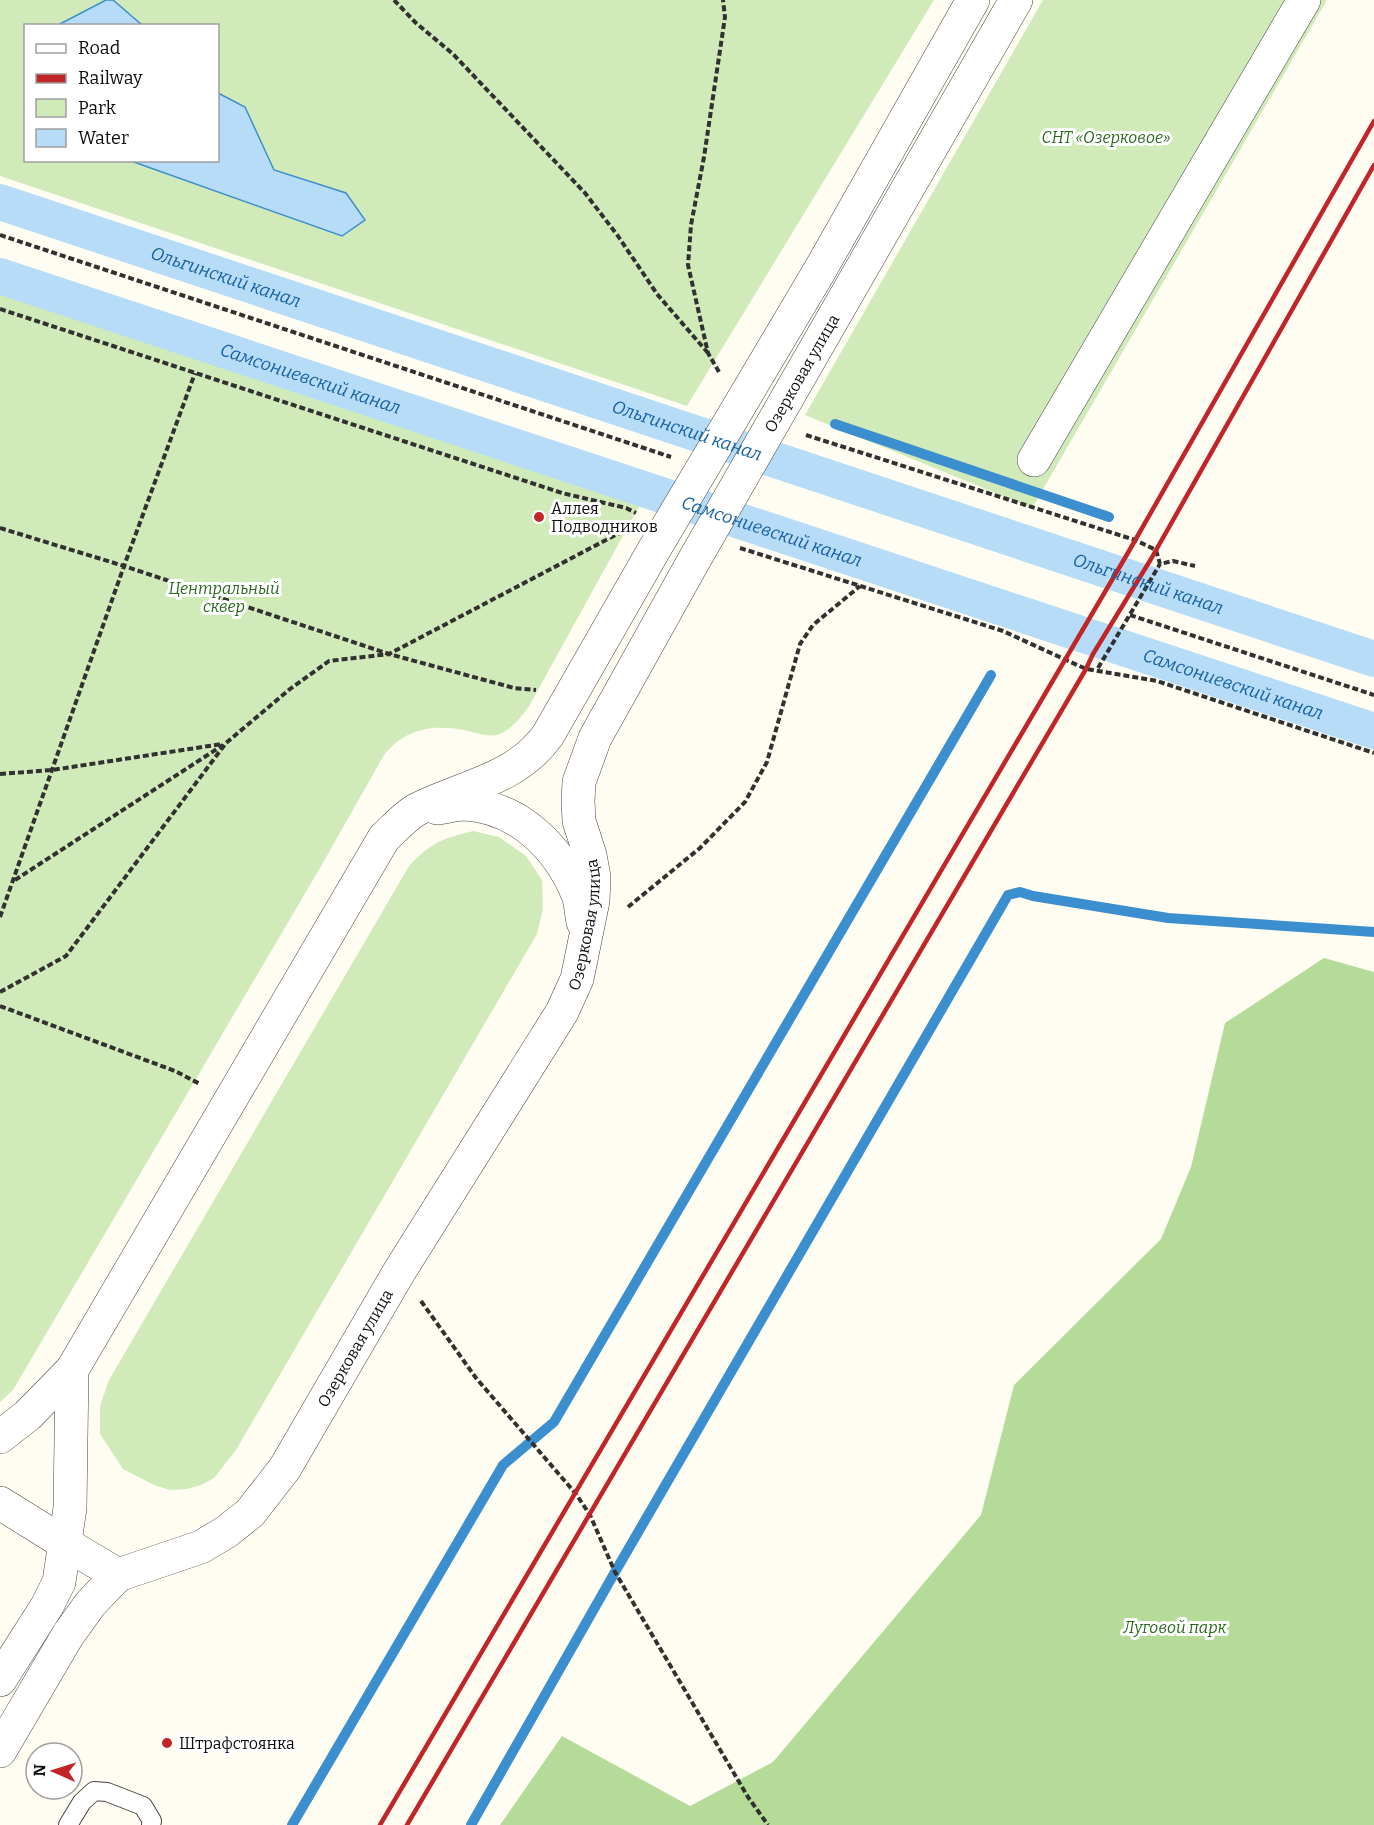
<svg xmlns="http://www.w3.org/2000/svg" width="1374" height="1825" font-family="Bitter,serif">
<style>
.green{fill:#d1eaba;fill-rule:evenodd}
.forest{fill:#b5db99}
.water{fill:#b6dcf7;stroke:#3c8fce;stroke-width:1.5}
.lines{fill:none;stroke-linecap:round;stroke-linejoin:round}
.stream{stroke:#3c8fce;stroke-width:10}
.canal{stroke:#b6dcf7;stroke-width:36}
.service-casing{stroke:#424242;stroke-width:20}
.minor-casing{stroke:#424242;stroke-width:34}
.tertiary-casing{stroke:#424242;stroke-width:34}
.path{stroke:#313131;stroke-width:4;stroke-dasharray:6 3;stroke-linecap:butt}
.service{stroke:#fff;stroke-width:18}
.minor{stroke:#fff;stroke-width:33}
.tertiary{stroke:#fff;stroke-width:33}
.rail{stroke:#c12528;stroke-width:4.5}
.poi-dot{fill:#c12528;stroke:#fff;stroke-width:2}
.labels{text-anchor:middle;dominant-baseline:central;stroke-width:6;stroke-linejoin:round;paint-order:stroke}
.park-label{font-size:16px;font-style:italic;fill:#2b681e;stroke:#fff}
.street-label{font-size:16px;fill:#0f0f0f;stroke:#fff}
.poi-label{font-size:16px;fill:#0f0f0f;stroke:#fff;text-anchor:start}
.water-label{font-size:18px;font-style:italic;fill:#1761a2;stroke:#fff}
</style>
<rect width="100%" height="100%" fill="#fffdf1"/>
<path class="green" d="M0 0H934L687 406 0 176ZM26 26H218V160H26Z
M1043 0H1327L1032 508 805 415Z
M0 285 645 496 528 708C519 719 510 732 496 735 486 737 474 732 464 730 431 724 405 729 384 755L320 868 13 1390 0 1402Z
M473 831 499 837 526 856 542 880 543 909 537 934 236 1450 214 1478 201 1485 187 1489 170 1490 154 1485 123 1469 100 1434V1406L109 1380 409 866C432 842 441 839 473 831Z"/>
<path class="forest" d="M1324 958 1374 972V1825H500L562 1736 690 1806 773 1762 981 1515 1014 1385 1161 1239 1191 1167 1225 1023Z"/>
<path class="water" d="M106 0H113L142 25H58Z
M218 93 245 107 274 170 346 193 365 220 342 236 131 161 218 160Z"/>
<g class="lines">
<path class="stream" d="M835 424 1109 517
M292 1825 503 1465 554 1422 991 675
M471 1825 615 1572 1008 895 1020 892 1033 896 1168 918 1374 932"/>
<g class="canal">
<path id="s1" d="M0 202 1374 659"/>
<path id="s2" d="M0 276 1374 731"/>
</g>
<defs>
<path id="service" d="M68 1825 82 1802 94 1791 107 1792 143 1806 152 1821 151 1825"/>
<path id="minor" d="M1034 460 1304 0
M0 1437 28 1415 72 1370
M0 1503 66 1544"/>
<g id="tertiary">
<path d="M437 808C446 807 456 804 465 804 518 807 559 847 578 895 581 903 581 913 583 922"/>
<path d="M66 1544 118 1575"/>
<path d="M0 1680 47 1606 59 1582 70 1508 72 1370 384 838C394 829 404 817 416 810 463 786 516 780 548 735L655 548 820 270 973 0"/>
<path id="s3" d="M0 1751 68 1635 91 1603 118 1575 201 1547 226 1532 250 1513 285 1468 399 1272 562 1012 577 979 593 901 594 877 590 855 579 821 578 801 579 782 595 738 693 562 1016 0"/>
</g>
</defs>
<use href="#service" class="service-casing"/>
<use href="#minor" class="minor-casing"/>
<use href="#tertiary" class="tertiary-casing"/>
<path class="path" d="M394 0 416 23 453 54 585 193 618 236 657 294 708 353
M0 235 671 457
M0 309 562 493 626 508 636 513
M719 372 708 353 688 265 691 225 704 157 725 17 723 0
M806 435 1135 540 1156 550 1160 564 1173 561 1195 566
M0 528 124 566 389 654 514 688 536 690
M740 548 1003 631 1086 669 1157 681 1374 753
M1130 615 1374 695
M1098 668 1160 564
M0 774 52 770 222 744
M15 880 223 745
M628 907 700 848 745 802 767 762 800 644 813 625 860 586
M0 917 124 566 195 373
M0 992 66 956 226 743 290 689 329 661 389 654 625 530
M0 1006 175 1071 200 1084
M421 1301 476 1378 576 1494 590 1515 615 1572 748 1797 768 1825"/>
<use href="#service" class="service"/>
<use href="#minor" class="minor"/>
<use href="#tertiary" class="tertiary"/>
<path class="rail" d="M380 1825 1129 551 1374 121
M407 1825 1086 669 1093 654 1151 559 1374 165"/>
</g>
<g class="poi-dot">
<circle cx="539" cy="517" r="6"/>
<circle cx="167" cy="1743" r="6"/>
</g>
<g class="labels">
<g class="park-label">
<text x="1106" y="137">СНТ «Озерковое»</text>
<text x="224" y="588">Центральный<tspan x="224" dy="18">сквер</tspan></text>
<text x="1175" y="1627">Луговой парк</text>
</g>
<g class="street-label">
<text stroke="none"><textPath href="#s3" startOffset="1654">Озерковая улица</textPath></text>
<text stroke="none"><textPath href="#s3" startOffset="1042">Озерковая улица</textPath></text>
<text stroke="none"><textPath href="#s3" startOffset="556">Озерковая улица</textPath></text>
</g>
<g class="poi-label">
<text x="551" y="508">Аллея<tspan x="551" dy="18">Подводников</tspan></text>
<text x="179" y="1743">Штрафстоянка</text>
</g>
<g class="water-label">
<text stroke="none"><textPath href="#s1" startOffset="238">Ольгинский канал</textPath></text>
<text stroke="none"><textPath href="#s2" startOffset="327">Самсониевский канал</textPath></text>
<text stroke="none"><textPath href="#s1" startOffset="724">Ольгинский канал</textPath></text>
<text stroke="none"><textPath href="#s2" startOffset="813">Самсониевский канал</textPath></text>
<text stroke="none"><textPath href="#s1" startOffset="1210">Ольгинский канал</textPath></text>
<text stroke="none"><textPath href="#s2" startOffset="1299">Самсониевский канал</textPath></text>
</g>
</g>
<rect x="24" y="24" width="195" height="138" fill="#ffffff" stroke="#9f9f9f" stroke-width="1.5"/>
<rect x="36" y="44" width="30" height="9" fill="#ffffff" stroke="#9f9f9f" stroke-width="1.5"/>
<text x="78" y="54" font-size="18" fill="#0f0f0f">Road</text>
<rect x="36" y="74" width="30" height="9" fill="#c12528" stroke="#9f9f9f" stroke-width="1.5"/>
<text x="78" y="84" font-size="18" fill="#0f0f0f">Railway</text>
<rect x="36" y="99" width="30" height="18" fill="#d1eaba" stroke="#9f9f9f" stroke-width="1.5"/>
<text x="78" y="114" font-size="18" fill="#0f0f0f">Park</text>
<rect x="36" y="129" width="30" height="18" fill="#b6dcf7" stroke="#9f9f9f" stroke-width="1.5"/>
<text x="78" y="144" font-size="18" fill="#0f0f0f">Water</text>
<g transform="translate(54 1771) rotate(273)"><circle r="28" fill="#ffffff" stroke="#9f9f9f" stroke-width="1.5"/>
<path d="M0-4.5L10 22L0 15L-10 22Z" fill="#c12528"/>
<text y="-9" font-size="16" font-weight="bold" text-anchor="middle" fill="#0f0f0f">N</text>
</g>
</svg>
